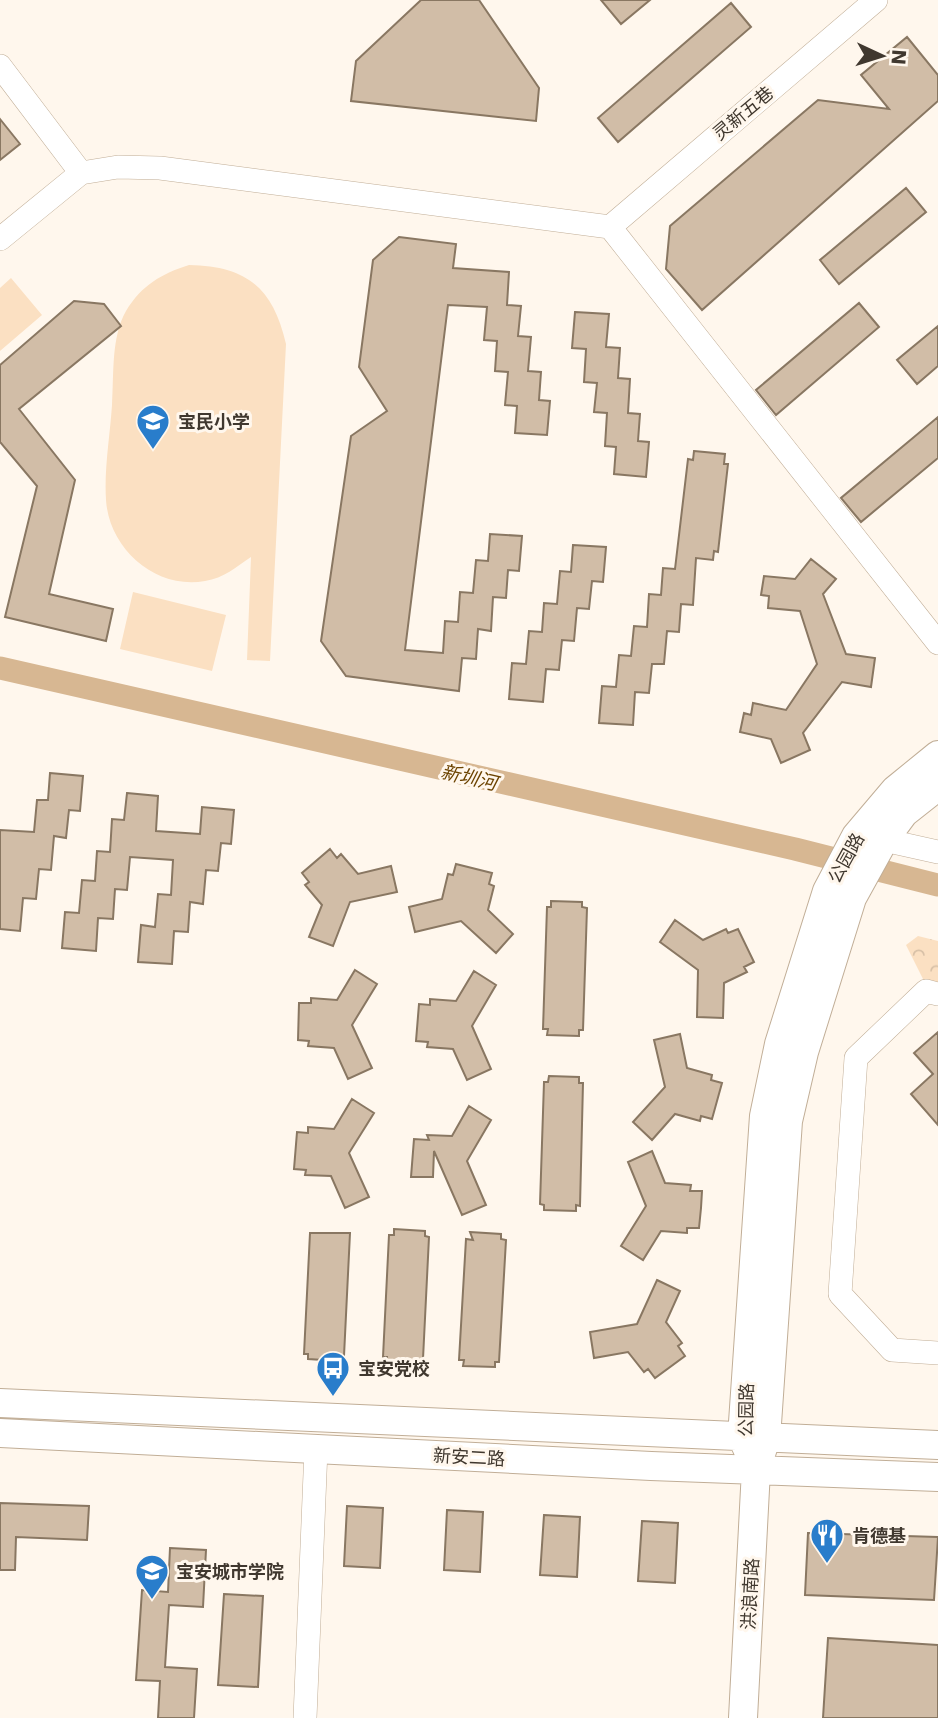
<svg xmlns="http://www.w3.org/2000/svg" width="938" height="1718" font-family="'DejaVu Sans','Noto Sans SC',sans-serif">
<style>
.park{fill:url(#park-crowns)}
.garden{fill:#fbe0c2}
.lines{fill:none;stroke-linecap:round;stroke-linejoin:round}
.canal{stroke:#d7b792;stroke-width:23}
.building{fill:#d1bda7;stroke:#897762;stroke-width:2}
.minor-casing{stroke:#c1ae97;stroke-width:24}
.major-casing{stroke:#c1ae97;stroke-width:30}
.minor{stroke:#fff;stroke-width:23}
.major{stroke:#fff;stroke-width:28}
.labels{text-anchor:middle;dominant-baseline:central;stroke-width:6;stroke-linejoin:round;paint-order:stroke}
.street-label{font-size:18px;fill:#40382f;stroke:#fff7ed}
.poi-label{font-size:18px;font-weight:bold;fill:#40382f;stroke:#fff7ed;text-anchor:start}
.water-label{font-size:19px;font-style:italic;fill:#6c4300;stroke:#fff7ed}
</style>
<defs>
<pattern id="park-crowns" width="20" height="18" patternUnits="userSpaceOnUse" patternTransform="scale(1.75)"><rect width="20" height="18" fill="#fbe0c2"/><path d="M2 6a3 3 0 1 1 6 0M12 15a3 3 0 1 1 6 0" fill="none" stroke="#d8c1a7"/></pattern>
</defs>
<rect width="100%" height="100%" fill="#fff7ed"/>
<path class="park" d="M918 936 938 941V984L924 981 906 945Z"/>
<path class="garden" d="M189 265C247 266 273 288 286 344L270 661 247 660 251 557C236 567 224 578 205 581 156 590 109 549 106 500 104 469 110 436 112 405 114 375 111 337 126 311 142 285 161 274 189 265Z
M11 278 42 315 0 351V288Z
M133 592 226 615 212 671 120 649Z"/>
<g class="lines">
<path class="canal" d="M0 668 795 849 938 885"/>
</g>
<path class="building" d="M421 0H479L539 88 536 121 351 101 356 61Z
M601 0H650L621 24Z
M731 3 751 27 618 142 598 118Z
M907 37 938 75V101L702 310 666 269 670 226 818 100 889 109 861 75Z
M0 119 20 144 0 160Z
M906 188 926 212 839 284 820 260Z
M399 237 456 244 453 268 509 272 507 305 521 306 518 336 531 337 528 371 541 372 539 400 550 401 547 435 515 433 517 406 505 405 508 372 495 371 497 341 484 340 487 307 448 305 405 650 443 653 445 621 458 622 460 592 473 593 476 560 488 561 490 534 522 536 519 571 508 570 506 598 493 597 491 631 478 629 476 659 462 658 459 691 346 676 321 641 351 436 387 411 359 367 373 260Z
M74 301 104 304 121 326 19 409 75 480 49 594 113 609 106 641 5 617 37 486 0 442V365Z
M859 303 879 327 776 415 756 390Z
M575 312 609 314 606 347 620 348 618 378 630 379 628 413 640 414 638 441 649 442 646 477 614 474 616 447 605 446 607 413 594 412 597 383 584 382 586 349 572 348Z
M938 326V366L917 384 897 360Z
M938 417V458L861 522 841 498Z
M694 451 725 454 724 464H728L718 552 714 551 713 560 696 558 693 605 681 604 679 632 667 631 664 664H652L649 693 635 692 633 725 599 723 602 686 616 687 619 655 631 656 634 626 647 627 649 594 661 595 663 568 675 569 688 459 693 460Z
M573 545 606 547 603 582 592 581 589 609 577 608 574 641 562 640 559 670 546 669 543 702 509 699 512 663 526 664 529 631 542 632 544 603 557 604 560 571 571 572Z
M811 559 836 579 823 594 846 654 875 658 871 687 842 682 803 733 810 750 781 763 771 739 740 732 744 713 751 715 753 703 786 710 817 664 800 611 768 608 769 596 761 595 764 576 795 579Z
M50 773 83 776 80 811 69 810 66 838 54 836 51 870 39 869 36 899 23 898 20 931 0 929V830L34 832 37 800H48Z
M127 793 158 796 156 831 200 834 202 807 234 810 231 844 221 843 218 871 206 870 203 904 190 902 188 932 174 931 172 964 138 962 141 925 155 927 158 894 171 895 173 860 130 857 127 890 115 889 113 919 98 918 96 951 62 948 65 912 79 913 82 880 95 881 97 851 110 852 112 819 124 820Z
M330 849 337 858 341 854 358 874 391 866 397 892 350 902 333 946 309 937 322 905 305 885 309 882 302 873Z
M456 864 492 873 489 884 494 886 488 910 513 934 496 953 461 921 415 932 409 907 442 899 448 874 453 875Z
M551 901 582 902V907L587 908 583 1030H579V1036L547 1035 548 1029H543L547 907H551Z
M675 920 703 940 726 929 728 933 738 929 754 962 744 967 747 972 724 983 723 1018 697 1017 698 970 660 942Z
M355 970 377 984 352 1025 372 1068 348 1079 334 1048 308 1046 309 1041 298 1040 299 1003H311V998L337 1000Z
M474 971 496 985 472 1026 491 1069 467 1080 453 1049 427 1047 428 1042 416 1041 419 1004 430 1005V999L456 1001Z
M938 1032V1125L911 1094 933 1074 914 1053Z
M680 1034 687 1068 712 1075 711 1080 722 1083 712 1119 701 1116 700 1121 675 1114 652 1140 633 1122 665 1087 654 1040Z
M549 1076 579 1077V1083H583L580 1206 576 1205V1211L544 1210V1205L540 1204 544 1082H548Z
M352 1099 374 1113 349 1153 369 1197 345 1208 331 1176 305 1175 306 1170 294 1169 297 1132 308 1133V1127L334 1129Z
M469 1106 491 1120 467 1161 486 1205 462 1215 434 1151 433 1177H411L414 1139 429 1140 427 1135 452 1136Z
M652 1151 665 1183 691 1185 690 1191H702L701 1208 699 1228H687V1233L661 1231 643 1260 621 1246 646 1206 628 1162Z
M394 1229 425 1231V1236L429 1237 423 1359H419L418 1364 387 1363V1357H383L389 1235H394Z
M470 1232 501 1234V1239L506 1240 499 1362H495V1367L463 1366 464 1360H459L466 1239 473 1240Z
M310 1233H350L344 1356H340L339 1361 308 1359V1354H304Z
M657 1280 680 1291 666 1322 682 1343 678 1346 685 1356 655 1378 648 1369 644 1372 628 1352 594 1358 590 1332 637 1324Z
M0 1503 89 1506 87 1540 16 1537 15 1570H0Z
M347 1506 383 1508 380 1568 344 1566Z
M447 1510 483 1512 480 1572 444 1570Z
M544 1515 580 1517 577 1577 540 1575Z
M642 1521 678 1523 675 1583 638 1581Z
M808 1533 938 1537 934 1600 805 1595Z
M170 1548 206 1550 203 1607 169 1605 165 1667 197 1669 194 1718H158L160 1681 136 1680 142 1590 168 1592Z
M224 1594 263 1596 258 1687 218 1685Z
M828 1638 938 1645V1718H823Z"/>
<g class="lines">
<defs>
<path id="minor" d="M0 66 81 173
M610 227 876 0
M0 239 81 173 118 167 160 168 610 227 938 643
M884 840 938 852
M938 994 926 991 856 1058 840 1294 892 1350 938 1353
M305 1718 316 1449"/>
<path id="major" d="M0 1403 938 1445
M0 1433 651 1466 938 1477
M750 1455 742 1437 764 1116 779 1044 827 891 856 836 895 790 938 755
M743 1718 756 1470 766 1438 788 1121 804 1052 852 898 884 840 904 813 938 786"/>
</defs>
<use href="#minor" class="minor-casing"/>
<use href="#major" class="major-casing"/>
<use href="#minor" class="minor"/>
<use href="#major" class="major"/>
</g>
<defs>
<symbol id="school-pin" viewBox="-11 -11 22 30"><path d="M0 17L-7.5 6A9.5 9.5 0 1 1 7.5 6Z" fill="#297dcb" stroke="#fff7ed"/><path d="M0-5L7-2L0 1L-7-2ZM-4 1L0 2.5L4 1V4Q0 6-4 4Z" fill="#fff"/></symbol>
<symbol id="bus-pin" viewBox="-11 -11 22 30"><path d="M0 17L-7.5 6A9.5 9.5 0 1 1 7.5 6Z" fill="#297dcb" stroke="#fff7ed"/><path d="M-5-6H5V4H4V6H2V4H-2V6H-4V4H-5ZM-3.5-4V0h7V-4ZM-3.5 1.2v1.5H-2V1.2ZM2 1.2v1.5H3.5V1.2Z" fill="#fff"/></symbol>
<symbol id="restaurant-pin" viewBox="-11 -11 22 30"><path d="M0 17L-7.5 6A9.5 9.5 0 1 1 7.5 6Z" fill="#297dcb" stroke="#fff7ed"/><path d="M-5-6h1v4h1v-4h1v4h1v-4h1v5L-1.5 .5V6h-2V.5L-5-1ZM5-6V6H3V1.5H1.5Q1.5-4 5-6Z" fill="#fff"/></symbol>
</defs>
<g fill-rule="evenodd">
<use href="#school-pin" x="134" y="402" width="38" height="52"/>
<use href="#bus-pin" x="314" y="1349" width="38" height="52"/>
<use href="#restaurant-pin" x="808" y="1516" width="38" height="52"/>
<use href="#school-pin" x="133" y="1552" width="38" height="52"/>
</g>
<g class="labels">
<g class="street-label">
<text transform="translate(743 113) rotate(-40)">灵新五巷</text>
<text transform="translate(846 858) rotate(-61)">公园路</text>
<text transform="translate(746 1410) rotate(-89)">公园路</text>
<text transform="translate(469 1457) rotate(3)">新安二路</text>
<text transform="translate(750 1594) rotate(-87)">洪浪南路</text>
</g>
<g class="poi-label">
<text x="178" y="421">宝民小学</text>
<text x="358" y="1368">宝安党校</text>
<text x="852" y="1535">肯德基</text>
<text x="176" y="1571">宝安城市学院</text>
</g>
<g class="water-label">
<text transform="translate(469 777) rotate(13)">新圳河</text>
</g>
</g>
<g transform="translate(882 56) rotate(94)" stroke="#fff7ed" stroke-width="5" paint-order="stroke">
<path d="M0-5L12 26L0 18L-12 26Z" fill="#40382f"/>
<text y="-10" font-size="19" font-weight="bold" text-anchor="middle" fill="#40382f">N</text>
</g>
</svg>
